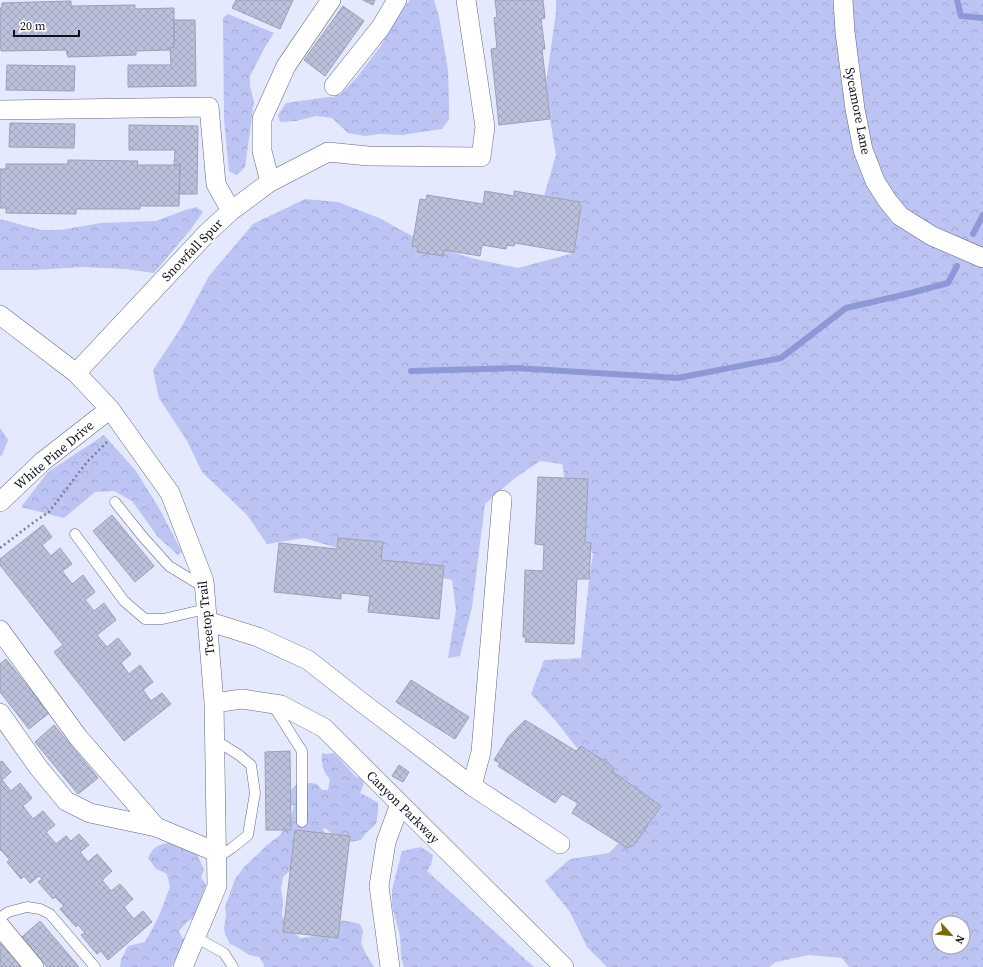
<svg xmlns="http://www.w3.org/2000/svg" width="983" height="967" font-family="'Source Serif 4',serif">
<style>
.forest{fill:url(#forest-crowns);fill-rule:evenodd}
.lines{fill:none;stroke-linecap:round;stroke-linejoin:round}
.stream{stroke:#8d98d6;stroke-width:6}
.building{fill:url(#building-cross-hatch);stroke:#9ba0b9}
.service-casing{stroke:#64697f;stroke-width:11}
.minor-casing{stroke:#64697f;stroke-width:20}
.path{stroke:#7c7f8d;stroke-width:2.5;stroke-dasharray:2 3;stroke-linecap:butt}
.service{stroke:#fff;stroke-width:10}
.minor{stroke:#fff;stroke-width:19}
.labels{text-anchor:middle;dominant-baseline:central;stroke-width:3;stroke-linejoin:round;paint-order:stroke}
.street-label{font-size:13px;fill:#10121a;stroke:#fff}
</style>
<defs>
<pattern id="forest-crowns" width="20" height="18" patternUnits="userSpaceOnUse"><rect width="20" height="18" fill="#bbc4f3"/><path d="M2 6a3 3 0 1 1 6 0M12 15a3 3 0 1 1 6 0" fill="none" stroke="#a0a7d0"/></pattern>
<pattern id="building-cross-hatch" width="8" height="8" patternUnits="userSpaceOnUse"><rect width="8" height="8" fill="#bbc1da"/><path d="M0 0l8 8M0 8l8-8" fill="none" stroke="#a0a5ba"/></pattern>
</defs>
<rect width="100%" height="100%" fill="#e4e9fd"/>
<path class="forest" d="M410 0H434L439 17 448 70 449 103V119L442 129 402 135 380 134 365 136 348 133 332 118 316 116 296 121 280 122 278 115 286 103 328 97H332L340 95 357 77 380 47 399 14Z
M556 0H983V967H849L842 958 809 955 776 962 769 967H607L587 947 570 912 545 881 570 859 609 853 633 828 581 753 555 720 531 694 544 660 581 658 589 579 593 554 575 523 568 496 562 464 540 461 515 478 485 504 472 607 460 656 448 658 456 610 452 580 425 574 304 538 267 544 247 515 202 472 187 441 159 398 153 370 182 326 209 276 253 224 305 199 338 202 379 218 429 245 471 258 518 268 574 253 581 206 579 205 580 202 544 196 556 155 550 119 546 84 556 12ZM939 923H963V947H939Z
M228 14 274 33 265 47 250 76V86L254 102 245 167 237 175 229 171 224 119 223 18Z
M196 207 203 212 191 229 154 273 126 269 82 267 33 270H0V219L41 230H60L101 223 156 221 185 210Z
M0 428 8 440 2 455 0 456Z
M104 435 136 471 160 510 182 552 178 555 158 537 132 501 114 491 95 492 64 518 21 507 48 472Z
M322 753 327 754 334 753 355 776 360 778 364 783 360 793 370 798 378 803V812L376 824 366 833 361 840 344 843 326 829 323 828 326 842 295 866 283 877 281 889 283 900 282 916 289 928 300 938 315 936C327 917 341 919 360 924L363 931 361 943 365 952 374 967H264L263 963 259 957 249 955 237 947 230 944 225 934 224 928 226 915 225 907 235 879 245 866 256 856 267 845 279 836 289 824 294 806 286 802 284 797 297 784 310 783 317 784 322 790H328L330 779C323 773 321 762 322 753Z
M174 842 197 853 204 870 201 877 206 885 194 918 188 921 179 931 182 937 187 943 171 967H120L121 960 128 946 145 942 159 916 170 887 167 874 156 869 148 858C154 845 160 844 174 842Z
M421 847 433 855 431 865 427 871 534 967H404L401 957 400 936 392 906V890L402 851Z"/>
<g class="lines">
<path class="stream" d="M957 0 961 16 983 18
M973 234 983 215
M411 371 515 368 678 378 781 358 846 308 907 294 948 283 957 266"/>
</g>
<path class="building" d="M236 0H293L280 29 232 8Z
M363 0H375L373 5Z
M495 0H543L545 18 541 19 545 49H542L550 119 499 125 491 49 497 48 494 18 497 17Z
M71 1V6L135 5V9L174 8V47L170 48V50L136 51V55L68 57 66 50 1 51V48H0V8H2V3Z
M343 6 364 21 325 76 304 60Z
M174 20H195L196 86 128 87V65H171L170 48 174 47Z
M7 65 75 66 74 91 6 90Z
M10 123 75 124 74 148 9 147Z
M129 125 198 126 197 194H179L180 165H174L175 150H129Z
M68 160 138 161 137 165H180L179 206H140V209H76V214L6 213V208H0V169H6V164H68Z
M485 191 514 196V191L580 202 579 205 581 206 574 253 515 243 514 246 507 245 506 249 482 245 480 256 444 250 443 256 417 252 418 247 412 246 420 199 426 200 427 195 483 204Z
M538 477 588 479 585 542 591 543 589 579H577L574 644 525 642 526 637H523L525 570 543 571 544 545 535 544Z
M112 515 154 566 135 582 93 531Z
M43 525 52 537 42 545 51 556 60 548 72 564 62 571 72 584 83 575 95 592 85 600 94 611 104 603 116 620 97 635 107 647 118 638 131 654 121 663 129 674 140 665 153 682 143 690 151 701 162 693 171 704 124 741 54 652 63 645 0 565V559Z
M338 538 383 542 381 560 444 566 439 619 368 612 370 596 341 593V599L274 592 279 543 337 549Z
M6 659 49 713 29 729 0 692V664Z
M411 680 469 717 455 739 396 702Z
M525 720 576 751 581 746 612 766 613 772 661 806 634 845 629 847 627 848 572 813 578 803 562 794 555 803 498 766 500 763 494 760 509 736Z
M54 725 98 778 78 794 35 742Z
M290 751 291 830H266L265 752Z
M2 761 11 772 2 780 11 791 20 783 32 798 23 806 33 819 43 811 55 825 46 832 56 844 66 836 71 841 79 834 89 845 80 852 88 862 97 854 112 871 102 880 111 891 120 884 133 899 124 907 134 919 143 911 152 922 108 960 101 951 97 954 81 935 85 933 78 925 76 927 60 909 64 906 55 897 53 899 38 882 42 879 39 876 30 883 24 876 21 879 7 862 10 860 1 850 0 851V762Z
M399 765 409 772 403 782 392 776Z
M295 830 350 836 338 938 283 932Z
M40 921 79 967H47L22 937Z
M0 943 21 967H0Z"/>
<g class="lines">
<defs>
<path id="service" d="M115 502 143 537 169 566 205 588
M75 534 124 601 145 619H163L206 609
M272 704 302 751V822
M215 740 239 755 251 765 255 793 248 835 232 848 216 859
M0 918 8 912 27 907 40 909 50 914 95 967
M195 937 224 953 233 967"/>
<path id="minor" d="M843 0 845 32 855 109 863 150 875 181 887 200 900 216 932 236 983 258
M334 86 381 27 397 0
M0 110 209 107 216 184 231 211
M270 182 262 151V119L286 66 331 0
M0 315 76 373 110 409 170 493 204 581 214 703 217 886 183 967
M76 373 207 233 231 211 270 182 328 152 368 156 481 157 485 127 466 0
M0 502 42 462 110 409
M207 621 258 637 308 660 360 701 472 786 481 752 502 500
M0 630 78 737 156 827 216 852
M214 703 242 699 281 705 324 728 564 967
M0 713 38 767 66 801 90 813 156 827
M472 786 560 844
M0 926 34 967
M390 967 379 886 386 842 400 804"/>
</defs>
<use href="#service" class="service-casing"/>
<use href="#minor" class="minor-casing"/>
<path class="path" d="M0 548 34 522 49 512 87 462 109 440"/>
<use href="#service" class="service"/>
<use href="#minor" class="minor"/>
</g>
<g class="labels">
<g class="street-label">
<text transform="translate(858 111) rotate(79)">Sycamore Lane</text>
<text transform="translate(192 250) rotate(-46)">Snowfall Spur</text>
<text transform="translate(54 455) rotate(-40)">White Pine Drive</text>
<text transform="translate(206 618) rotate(-96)">Treetop Trail</text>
<text transform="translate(403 807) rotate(45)">Canyon Parkway</text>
</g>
</g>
<g transform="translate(951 935) rotate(117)"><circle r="19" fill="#ffffff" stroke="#9fa0a3"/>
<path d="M0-3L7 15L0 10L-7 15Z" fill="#7d6901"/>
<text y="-6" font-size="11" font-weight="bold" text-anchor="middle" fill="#10121a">N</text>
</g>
<path d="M14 30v6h65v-6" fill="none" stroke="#10121a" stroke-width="2"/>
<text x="20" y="30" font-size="12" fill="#10121a" stroke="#ffffff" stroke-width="3" paint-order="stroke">20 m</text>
</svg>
